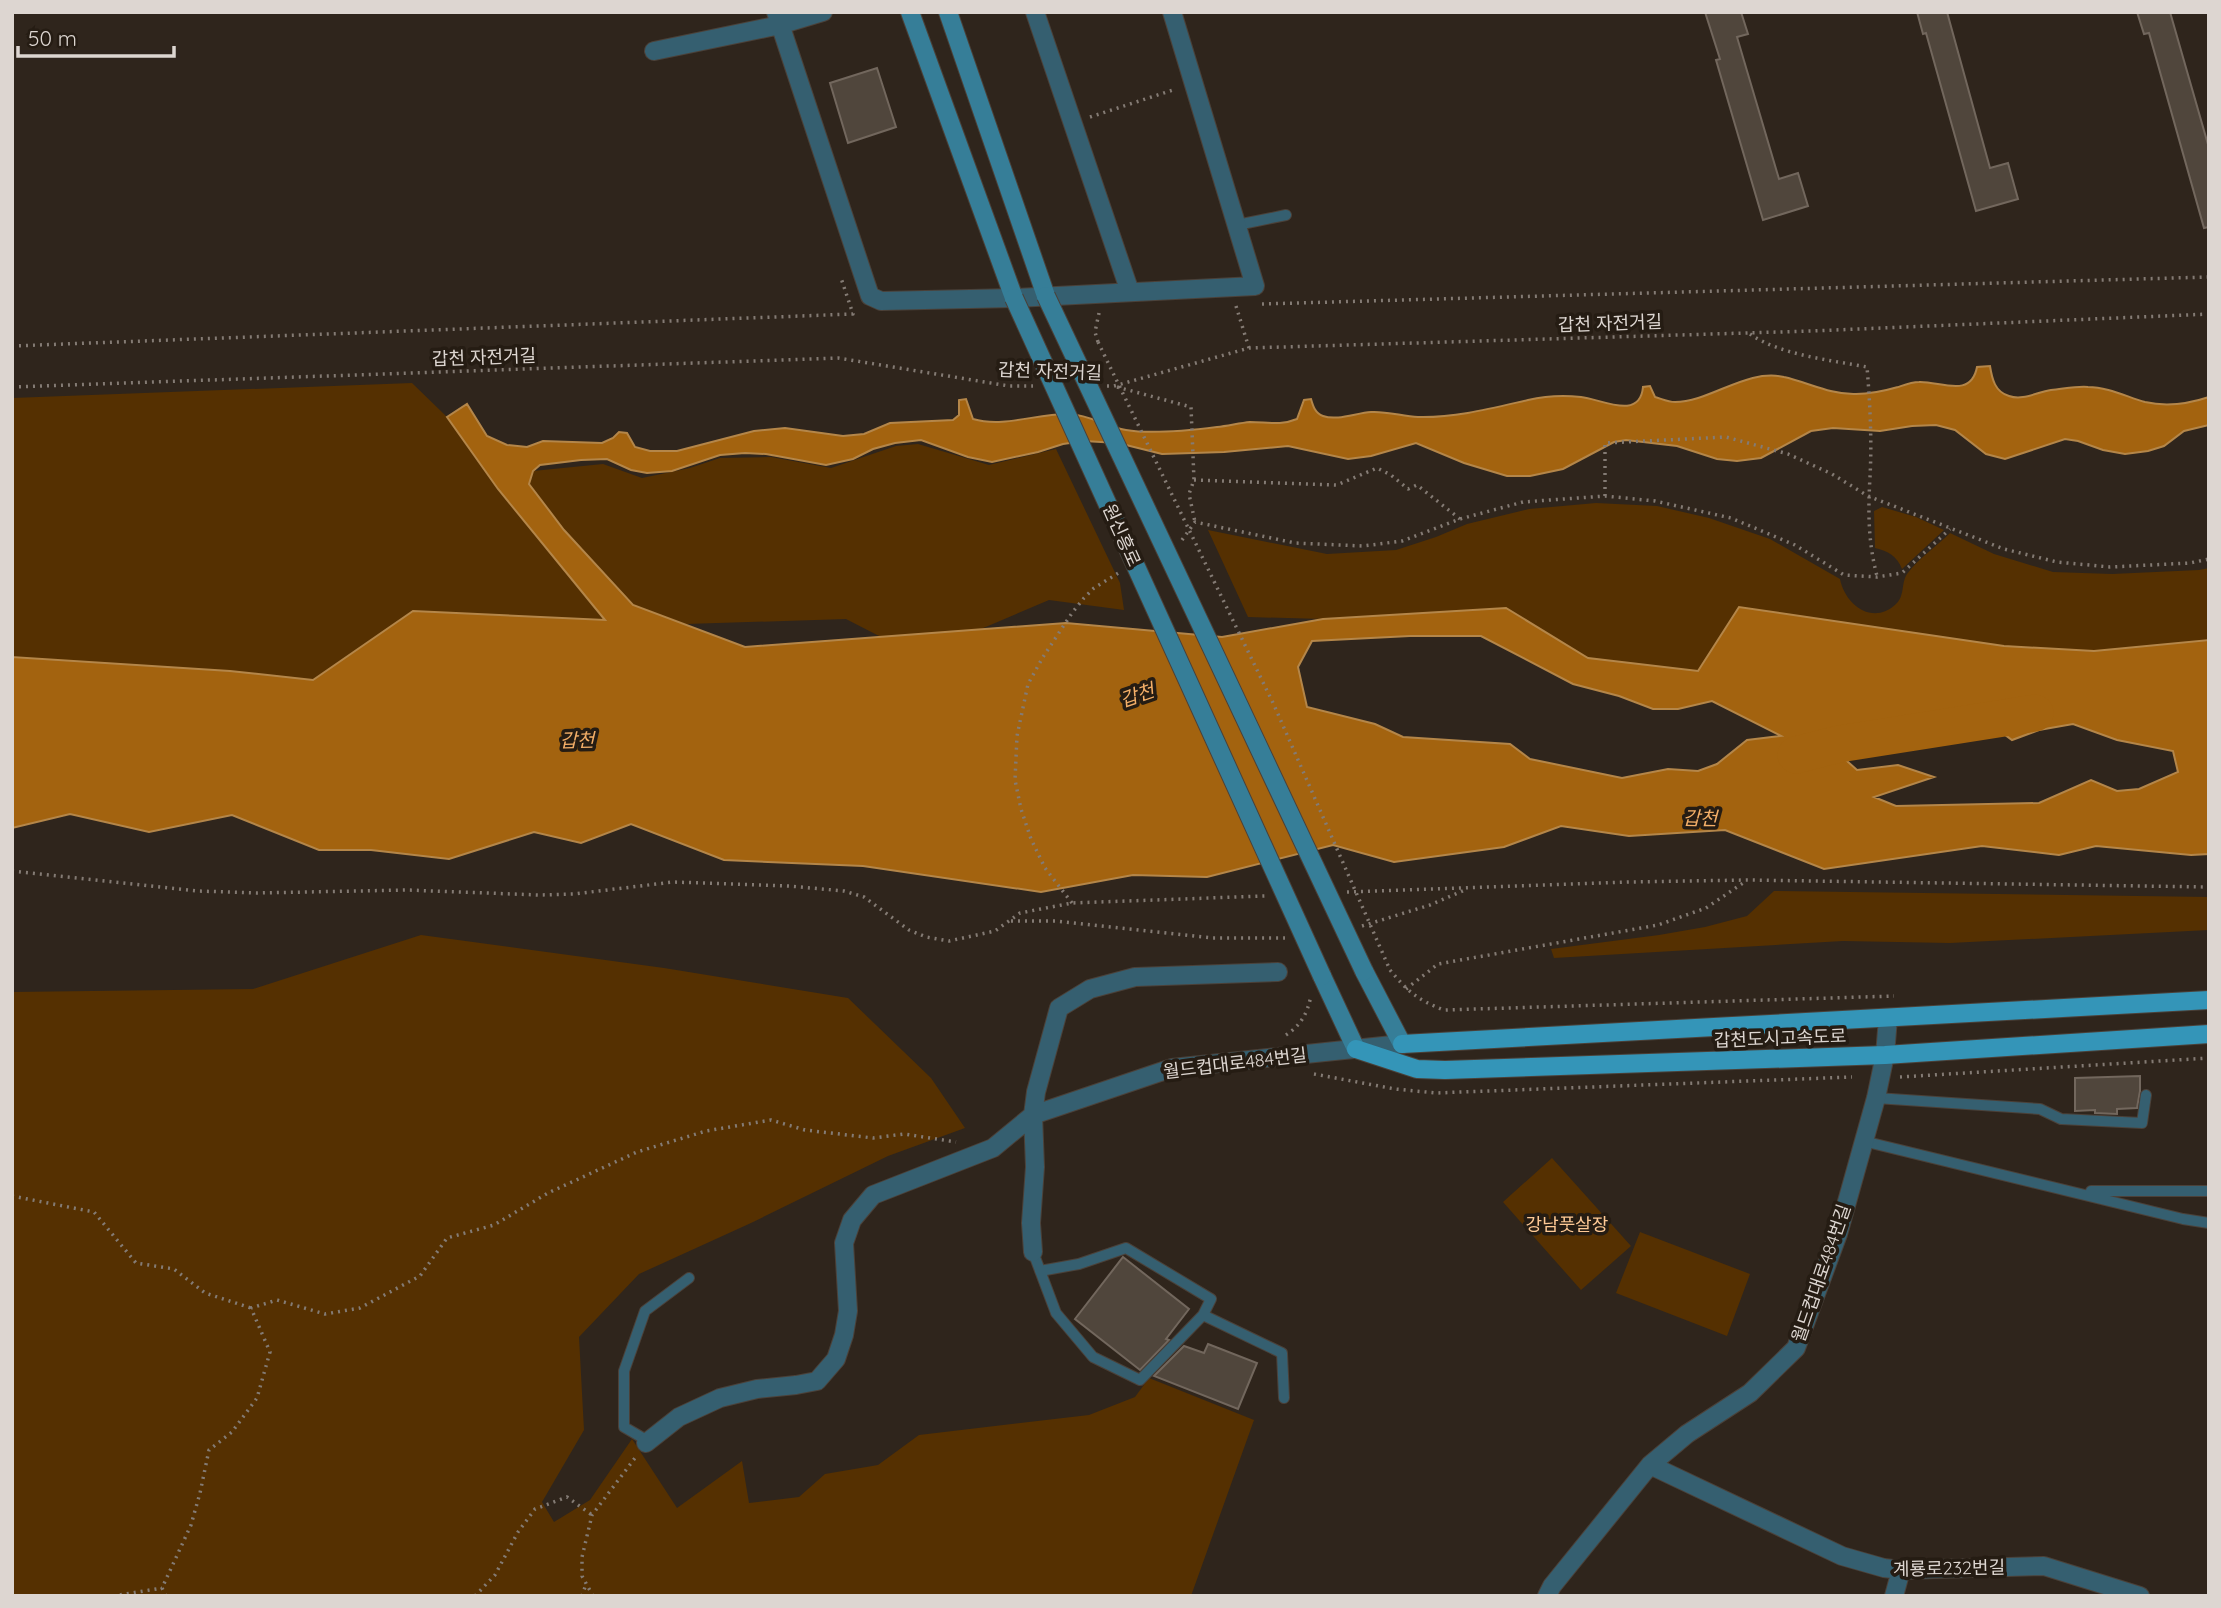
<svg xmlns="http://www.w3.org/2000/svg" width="2221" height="1608" font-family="Quicksand,'Noto Sans KR',sans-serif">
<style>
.green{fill:#553001}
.water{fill:#a3630f;stroke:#b48649;stroke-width:2;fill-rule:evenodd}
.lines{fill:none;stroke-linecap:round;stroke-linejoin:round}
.river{stroke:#a3630f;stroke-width:37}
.building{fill:#50463c;stroke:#72675d;stroke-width:2}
.lane-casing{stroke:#4b4139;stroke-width:12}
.street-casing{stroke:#4b4139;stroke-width:20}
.secondary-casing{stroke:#4b4139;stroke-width:20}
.primary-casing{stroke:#4b4139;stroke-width:20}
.path{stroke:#847b74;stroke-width:3.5;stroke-dasharray:2 5;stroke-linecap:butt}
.lane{stroke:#355f70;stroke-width:10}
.street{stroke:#355f70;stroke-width:18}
.secondary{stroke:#367e98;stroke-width:18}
.primary{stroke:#3495b8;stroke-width:18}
.secondary-bridge-casing{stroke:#4b4139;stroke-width:20;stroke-linecap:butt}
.path-bridge{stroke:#847b74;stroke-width:3.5;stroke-dasharray:2 5;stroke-linecap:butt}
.secondary-bridge{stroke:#367e98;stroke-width:18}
.labels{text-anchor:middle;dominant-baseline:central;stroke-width:7;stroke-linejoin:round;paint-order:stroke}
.street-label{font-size:18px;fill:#ddd6d1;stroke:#251c13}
.park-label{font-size:18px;fill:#fec995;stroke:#251c13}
.water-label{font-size:19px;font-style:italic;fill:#f4af68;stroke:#251c13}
</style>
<rect width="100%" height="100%" fill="#2f251c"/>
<path class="green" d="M412 383 447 417 498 489 606 620 413 611 313 680 230 671 12 657V398Z
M918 444 989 465 1056 449 1120 583 1124 610 1049 600 981 629 881 637 846 619 686 624 633 605 564 530 529 485 533 471 603 464 642 478 690 468 720 458 771 457 831 468 896 446Z
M1596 503 1657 506 1709 518 1770 539 1840 579C1845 605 1873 626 1896 604 1905 596 1901 583 1907 574 1918 559 1937 546 1950 533L1994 554 2053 572 2112 574 2199 570 2209 568V640L2094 651 2004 646 1740 607 1698 671 1588 658 1506 608 1323 619 1248 617 1208 530 1327 554 1396 550 1436 537 1467 524 1529 509Z
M1882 507 1916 517 1944 530 1902 569C1897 556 1888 551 1875 548L1874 511Z
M1774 891 2209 897V930L1950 943 1843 941 1554 958 1551 949 1659 935 1705 927 1747 916Z
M421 935 664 968 848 998 931 1078 965 1128 888 1156 751 1223 639 1274 579 1337 584 1430 542 1502 554 1522 590 1500 632 1439 677 1508 742 1461 749 1503 799 1497 825 1474 878 1465 919 1435 1089 1415 1135 1397 1149 1378 1254 1420 1191 1596H12V992L253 989Z
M1552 1158 1631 1246 1581 1290 1503 1202Z
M1640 1232 1750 1274 1727 1336 1616 1293Z"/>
<path class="water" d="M1990 366C1992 379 1995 392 2009 396 2023 401 2037 392 2051 390 2063 389 2076 386 2088 387 2108 387 2127 397 2145 402 2167 407 2188 404 2209 397V425L2184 431 2164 446 2148 451 2125 454 2103 450 2078 441 2065 439 2005 459 1986 454 1955 430 1936 425 1912 426 1880 431 1833 428 1811 431 1761 458 1737 461 1717 459 1677 446 1626 440 1614 442 1563 469 1530 476H1507L1464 463 1416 443 1371 456 1348 459 1288 446 1224 452 1162 454 1118 443 1084 441 1063 444 1038 452 992 462 968 457 921 440 895 443 873 449 853 459 826 465 766 454 745 453 720 455 672 471 647 473 631 470 607 459 581 460 540 465 533 471 529 484 564 530 633 605 745 647 1066 623 1222 637 1323 619 1506 608 1588 658 1698 671 1739 607 2004 646 2094 651 2209 640V854L2191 855 2096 846 2059 855 1982 846 1824 869 1725 830 1629 836 1561 826 1504 847 1394 862 1333 845 1207 877 1133 875 1041 892 863 866 724 860 631 824 581 843 534 832 449 859 371 850H319L232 815 149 832 70 814 12 828V657L230 671 313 680 413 611 605 620 498 489 447 417 467 404 487 436 507 445 527 447 543 441 602 443 613 438 619 432 627 433 635 447 650 451H677L754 431 785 428 843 436 864 434 890 423 953 420 959 415V400L966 399 973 419C1005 428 1038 413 1069 414 1091 415 1106 427 1126 430 1149 434 1193 430 1217 427 1228 426 1239 423 1250 422 1267 422 1280 426 1297 419L1304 400 1311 399C1313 406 1315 413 1323 416 1337 421 1356 413 1371 412 1386 411 1402 416 1418 417 1455 418 1493 408 1528 400 1545 396 1564 395 1581 397 1601 399 1640 421 1643 387L1650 386 1655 397C1662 399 1668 402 1675 402 1710 402 1747 368 1784 377 1807 382 1831 395 1856 394 1870 394 1884 391 1898 387 1904 385 1912 382 1919 382 1940 381 1971 399 1977 367ZM1410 636H1481L1573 684 1619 696 1653 709H1678L1712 701 1781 736 1747 740 1717 764 1698 771 1668 769 1622 778 1530 759 1510 744 1403 737 1375 724 1307 707 1298 667 1312 641ZM1973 711 2012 740 2039 730 2073 724 2117 740 2173 751 2178 772 2139 789 2117 791 2091 780 2039 803 1896 806 1874 797 1934 777 1898 765 1857 770 1837 752 1860 724 1895 727 1928 716Z"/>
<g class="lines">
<path class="river" d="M1796 755 1839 744 2035 713"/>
</g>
<path class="building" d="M1705 12H1741L1748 34 1737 37 1779 179 1798 173 1808 206 1763 220 1716 60 1720 59Z
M1917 12H1947L1990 168 2008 163 2018 199 1976 211 1926 33 1923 34Z
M2137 12H2170L2209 148V227L2204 228 2149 33 2144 34Z
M877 68 896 127 848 143 830 83Z
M2140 1076V1091L2137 1108 2117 1109V1114L2095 1113V1110L2075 1111V1078Z
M1123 1257 1189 1309 1166 1339 1169 1340 1140 1370 1075 1319Z
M1208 1344 1257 1363 1238 1409 1154 1376 1184 1346 1204 1353Z"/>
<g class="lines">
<defs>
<path id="lane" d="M1237 225 1286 215
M1876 1098 2040 1109 2061 1119 2142 1123 2146 1095
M1863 1141 2183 1219 2209 1223
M2091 1191H2209
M1033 1252 1056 1313 1093 1357 1140 1380 1203 1315 1282 1353 1284 1398
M1040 1271 1079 1264 1126 1248 1211 1299 1203 1315
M648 1441 624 1427V1371L645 1311 689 1278"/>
<path id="street" d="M776 12 870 296 881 301 1014 298 1255 286 1172 12
M1035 12 1130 292
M654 51 780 25 823 12
M1033 1252 1031 1223 1035 1167 1033 1115 1172 1068 1402 1044
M646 1443 679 1417 720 1398 757 1389 796 1385 817 1381 836 1359 844 1335 848 1311 844 1243 852 1220 873 1195 993 1148 1033 1115 1036 1092 1059 1008 1090 989 1135 977 1278 972
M1650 1465 1842 1556 1884 1568 1901 1570 2044 1566 2140 1596
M1547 1596 1552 1586 1650 1465 1687 1434 1750 1393 1796 1348 1838 1234 1876 1098 1885 1055 1888 1018
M1894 1596 1901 1570"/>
<path id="secondary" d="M910 12 1014 298
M948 12 1046 296
M1364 971 1402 1044
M1322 976 1356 1049"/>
<path id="primary" d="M1402 1044 2209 1000
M1356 1049 1417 1069 1445 1070 1885 1055 2209 1034"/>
</defs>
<use href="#lane" class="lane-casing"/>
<use href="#street" class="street-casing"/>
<use href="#secondary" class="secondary-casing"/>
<use href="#primary" class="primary-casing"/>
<path class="path" d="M1090 117 1176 89
M1262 304 2209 277
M1236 306 1249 348
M1750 334C1780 355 1830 360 1867 367 1870 403 1872 441 1870 477 1868 511 1868 542 1877 576
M1098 342 1095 332 1099 313
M12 346 853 314 841 278
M1107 386H1114L1249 348 1812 331 2209 314
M12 387 838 358 1009 386H1033
M1117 387 1191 407 1194 480 1189 494 1195 522
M1194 480 1337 485 1377 468 1391 475 1408 489 1417 485 1460 519
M1605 496V443L1726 437 1788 454 1832 474 1868 496 2004 549 2057 562 2110 567 2190 563 2209 559
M1182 540 1195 522 1295 543 1363 546 1402 541 1460 519 1523 502 1605 496 1655 501 1731 518 1795 545 1844 575 1877 577 1902 573 1950 529
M12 871 198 891 256 893 407 890 539 895 574 894 673 882 789 886 844 891 864 897 909 930 926 937 949 941 995 931 1020 913 1072 903 1265 896
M1347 892 1629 882 1747 880 2209 887
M1072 903 1045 868 1031 839 1021 809 1015 780 1017 736 1028 684 1043 657 1072 613 1084 598 1094 588 1120 572
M1011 921H1055L1212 938H1285
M1362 926 1430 905 1467 889
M1390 970C1408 992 1418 1000 1444 1010L1894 996
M1406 989 1438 964 1658 925 1706 908 1746 881
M1286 1035C1301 1025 1307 1014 1311 996
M1314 1074 1395 1089 1436 1093 1852 1077
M1900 1077 2209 1058
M12 1196 94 1212 136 1263 174 1269 205 1293 251 1308
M113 1596 162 1588
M166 1596 162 1588 191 1525 200 1493 209 1450 232 1432 257 1398 270 1352 251 1308 277 1300 325 1314 360 1308 420 1276 447 1238 494 1225 548 1193 637 1152 706 1131 771 1120 805 1130 873 1138 904 1134 956 1142
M475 1596 495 1575 518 1532 535 1509 567 1497 592 1515
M582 1596 586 1584
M593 1596 582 1576V1557L592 1515 635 1458"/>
<use href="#lane" class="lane"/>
<use href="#street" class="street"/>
<use href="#secondary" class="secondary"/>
<use href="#primary" class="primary"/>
<defs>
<path id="secondary-bridge" d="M1046 296 1364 971
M1014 298 1322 976"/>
</defs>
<use href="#secondary-bridge" class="secondary-bridge-casing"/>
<path class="path-bridge" d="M1098 342 1274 705 1390 970"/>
<use href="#secondary-bridge" class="secondary-bridge"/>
</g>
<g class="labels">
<g class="street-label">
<text transform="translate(1610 323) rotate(-2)">갑천 자전거길</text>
<text transform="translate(484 357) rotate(-2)">갑천 자전거길</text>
<text transform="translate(1050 371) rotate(2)">갑천 자전거길</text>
<text transform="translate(1122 535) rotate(66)">원신흥로</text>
<text transform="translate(1780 1038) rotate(-2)">갑천도시고속도로</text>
<text transform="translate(1235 1063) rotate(-7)">월드컵대로484번길</text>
<text transform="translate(1821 1273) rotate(-71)">월드컵대로484번길</text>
<text transform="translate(1949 1568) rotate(-1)">계룡로232번길</text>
</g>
<g class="park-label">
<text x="1567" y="1224">강남풋살장</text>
</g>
<g class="water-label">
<text transform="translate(1137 695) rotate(-19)">갑천</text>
<text transform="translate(577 740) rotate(-1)">갑천</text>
<text transform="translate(1700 818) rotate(1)">갑천</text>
</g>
</g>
<rect width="2221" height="1608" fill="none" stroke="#ddd6d1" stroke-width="28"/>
<path d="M18 46v10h156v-10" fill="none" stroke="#ddd6d1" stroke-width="3.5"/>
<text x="28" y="46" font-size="21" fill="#ddd6d1" stroke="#251c13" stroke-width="5" paint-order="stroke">50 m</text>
</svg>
